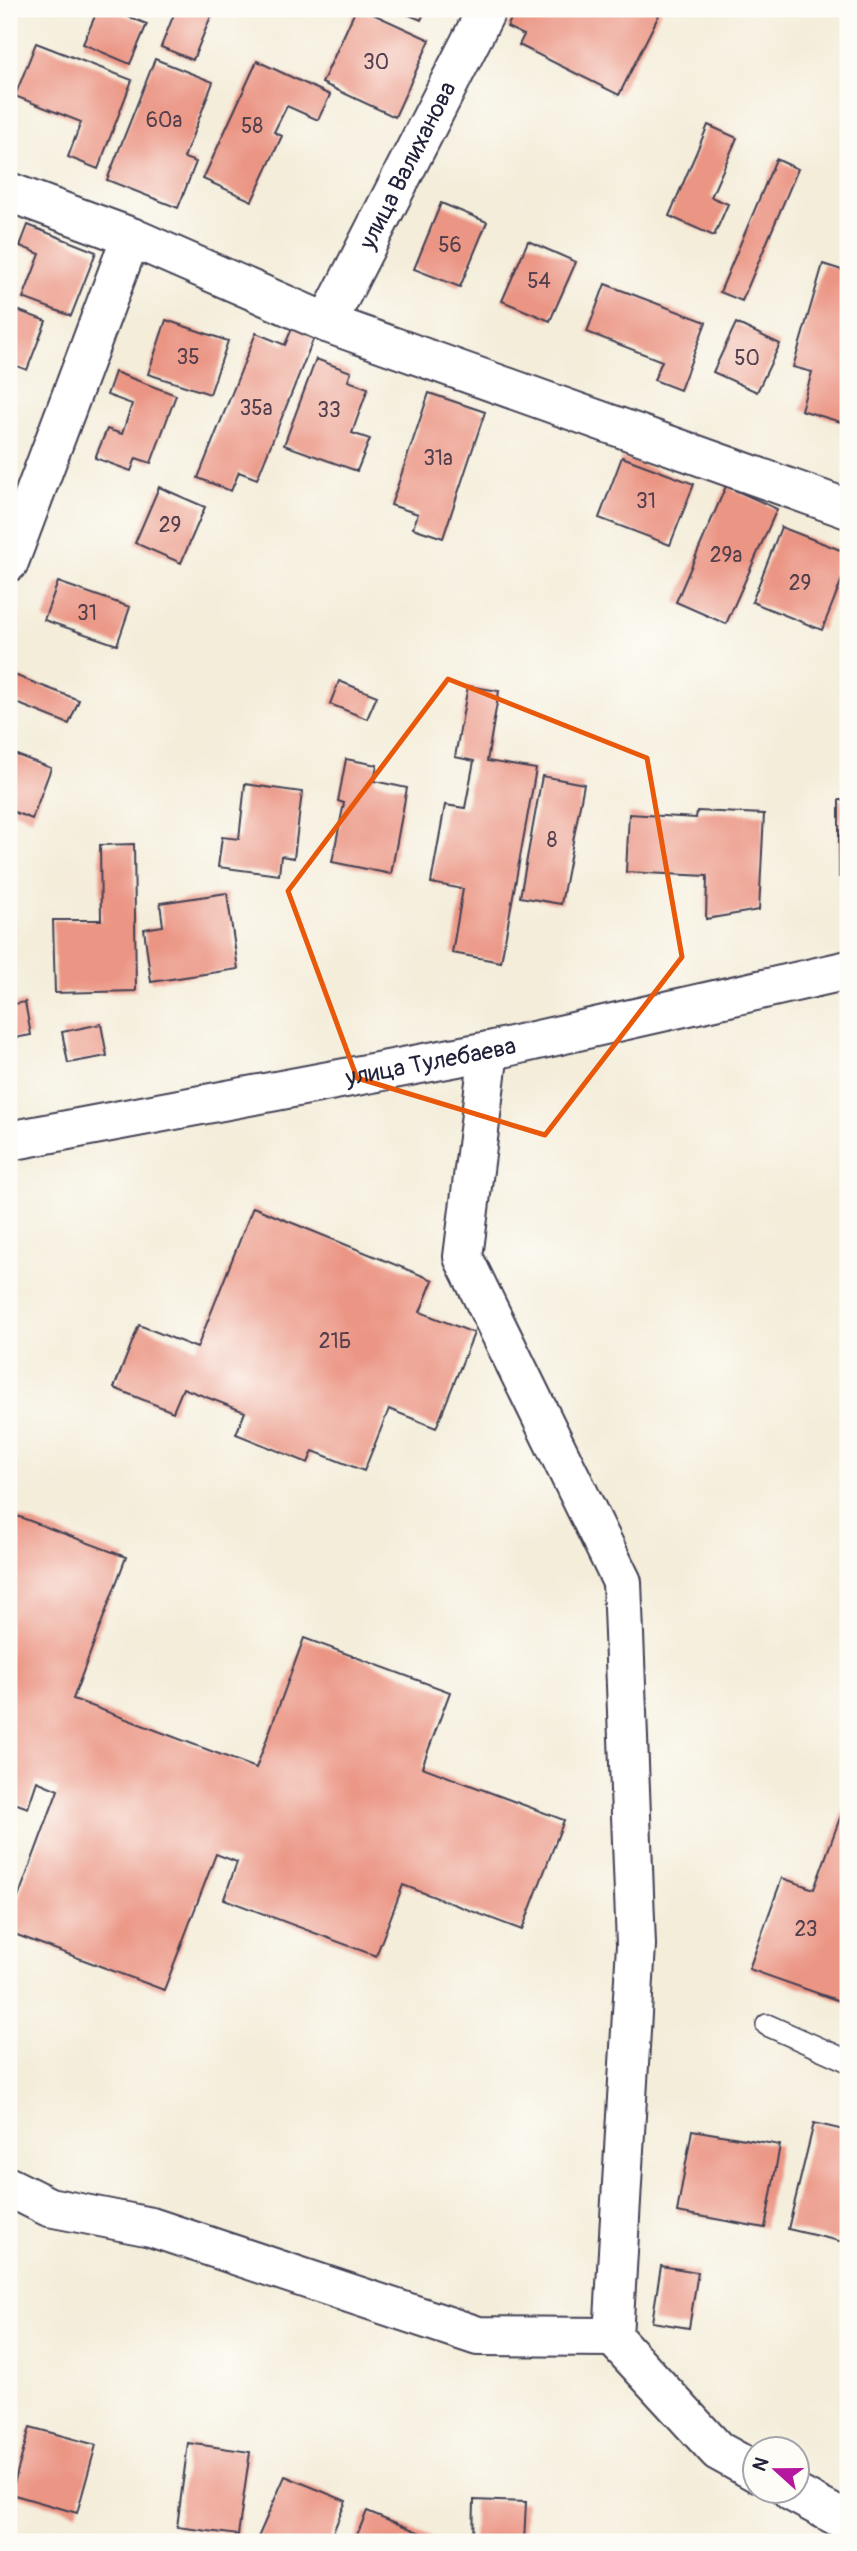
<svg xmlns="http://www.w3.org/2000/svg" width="857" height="2551" font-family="Pangolin,sans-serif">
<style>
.building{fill:#eb9584}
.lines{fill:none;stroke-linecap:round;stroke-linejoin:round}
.service-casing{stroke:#424053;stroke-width:24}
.minor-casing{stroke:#424053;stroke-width:42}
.tertiary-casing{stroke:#424053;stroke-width:42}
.service{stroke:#fff;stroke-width:21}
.minor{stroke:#fff;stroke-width:38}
.tertiary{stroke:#fff;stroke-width:38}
.marked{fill:none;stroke:#e8590c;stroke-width:5;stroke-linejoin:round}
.labels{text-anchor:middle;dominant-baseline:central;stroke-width:7;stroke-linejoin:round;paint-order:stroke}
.number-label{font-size:21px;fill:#543f4d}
.street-label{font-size:24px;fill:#22223b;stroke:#fdfcf7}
</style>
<rect width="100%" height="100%" fill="#fdfcf7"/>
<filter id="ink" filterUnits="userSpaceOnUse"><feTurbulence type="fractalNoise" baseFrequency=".0143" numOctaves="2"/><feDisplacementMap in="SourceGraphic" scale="14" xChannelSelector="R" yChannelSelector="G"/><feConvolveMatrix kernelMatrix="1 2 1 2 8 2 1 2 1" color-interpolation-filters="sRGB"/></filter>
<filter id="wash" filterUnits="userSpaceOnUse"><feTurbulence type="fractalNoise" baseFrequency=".00686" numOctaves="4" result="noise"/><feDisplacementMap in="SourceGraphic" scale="28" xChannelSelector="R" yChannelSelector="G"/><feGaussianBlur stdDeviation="1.57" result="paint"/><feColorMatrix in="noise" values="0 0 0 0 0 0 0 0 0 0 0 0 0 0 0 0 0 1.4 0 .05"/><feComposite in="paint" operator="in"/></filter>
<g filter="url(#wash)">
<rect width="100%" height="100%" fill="#f4edda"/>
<g id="blocks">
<path class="building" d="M9 9H17L9 33Z
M98 9H109L147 24 130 64 83 44Z
M176 9H214L193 60 161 47Z
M356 9H362L430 40 395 117 322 83Z
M395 9H426L421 20Z
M516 9H662L619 95 519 45 524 35 507 27Z
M36 43 132 80 98 169 68 157 81 122 15 96Z
M155 59 213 82 184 158 196 162 178 208 107 180Z
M257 61 330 95 318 120 287 106 274 132 282 136 252 201 203 179Z
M708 125 737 138 711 197 728 204 714 236 669 216Z
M776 159 798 169 742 301 720 292Z
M441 203 487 222 460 287 414 269Z
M28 225 96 252 71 316 23 298 40 254 20 246Z
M528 241 576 262 550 321 502 301Z
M823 264 848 272 847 424 801 410 812 372 793 367Z
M605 284 706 322 680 390 654 380 662 361 587 332Z
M9 307 46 321 27 370 9 363Z
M166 320 228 341 210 394 148 374Z
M295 321 317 330 257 479 239 472 231 491 198 478 256 333 285 345Z
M736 323 780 344 757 392 713 372Z
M316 359 351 372 348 381 368 388 352 433 370 439 357 471 284 445Z
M115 372 176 395 151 463 136 458 131 471 95 458 107 429 122 434 132 404 107 395Z
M429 393 485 412 443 538 413 528 418 514 391 505Z
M622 457 694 484 670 545 599 518Z
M726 486 777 509 726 624 676 602Z
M159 487 205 507 181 563 135 543Z
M781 527 848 553V564L822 630 752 602Z
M58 582 130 607 117 645 44 620Z
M9 673 79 700 69 724 9 700Z
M339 681 377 696 367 719 330 704Z
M468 686 499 691 487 761 536 769 501 962 452 953 463 889 431 883 445 805 465 808 474 761 455 757Z
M9 752 51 768 32 819 9 810Z
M346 759 377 765 374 781 407 788 391 874 332 862 344 803 338 801Z
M542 776 584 784 561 904 520 897Z
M245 784 302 792 294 858 281 856 279 875 218 867 222 837 239 839Z
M839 800H848V877H839Z
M697 811 764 814 759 910 706 919 707 876 626 872 629 814 696 818Z
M134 844 136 991 55 993 53 920H101L100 845Z
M227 893 238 969 151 982 144 929 163 926 160 903Z
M25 1002 31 1035 9 1039V1005Z
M101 1024 107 1056 68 1063 62 1032Z
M253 1207 433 1280 420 1312 474 1333 436 1428 389 1409 364 1471 313 1451 308 1463 236 1434 245 1412 183 1388 173 1412 114 1388 139 1325 197 1348Z
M9 1513 126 1557 73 1699 256 1768 304 1638 450 1692 422 1767 564 1820 522 1930 403 1885 376 1956 224 1899 237 1862 216 1854 164 1990 9 1932V1922L58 1790 37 1781 28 1808 9 1801Z
M848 1796V2004L749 1969 782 1878 814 1889Z
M814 2123 848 2131V2243L788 2229Z
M692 2130 780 2145 765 2228 677 2212Z
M661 2266 698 2272 689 2328 652 2322Z
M30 2427 96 2445 77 2513 11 2494Z
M188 2443 250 2452 238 2535 177 2527Z
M285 2476 346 2501 329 2542H256Z
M474 2500 526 2502 524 2542H473Z
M367 2511 433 2538 432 2542H354Z"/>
</g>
</g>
<g filter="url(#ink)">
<use href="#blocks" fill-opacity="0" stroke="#424053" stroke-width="2"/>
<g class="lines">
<defs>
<path id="service" d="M767 2025 848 2061"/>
<g id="minor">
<path d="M9 192 131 237 327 323 848 509"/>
<path id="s1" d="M327 323 487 9"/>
<path d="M9 562 131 237"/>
<path d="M9 2187 49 2207 151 2227 478 2336 613 2337 636 1945 622 1582 463 1257 489 1051"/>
<path d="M613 2337 718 2451 756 2472"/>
<path d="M792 2492 848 2522"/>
</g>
<g id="tertiary">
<path id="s2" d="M9 1141 489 1051 848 970"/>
</g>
</defs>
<use href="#service" class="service-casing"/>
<use href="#minor" class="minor-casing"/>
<use href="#tertiary" class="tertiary-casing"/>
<use href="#service" class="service"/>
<use href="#minor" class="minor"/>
<use href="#tertiary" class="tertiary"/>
</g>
</g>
<path class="marked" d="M448 679 647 758 682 957 545 1135 357 1078 288 891Z"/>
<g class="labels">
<g class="number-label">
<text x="376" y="62">30</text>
<text x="164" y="120">60а</text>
<text x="252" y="126">58</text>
<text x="450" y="245">56</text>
<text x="539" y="281">54</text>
<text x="188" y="357">35</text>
<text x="747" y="358">50</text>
<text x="256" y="408">35а</text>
<text x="329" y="410">33</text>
<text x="438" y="458">31а</text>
<text x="646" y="501">31</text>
<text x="170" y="525">29</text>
<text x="726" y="555">29а</text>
<text x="800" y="583">29</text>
<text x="87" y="613">31</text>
<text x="552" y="840">8</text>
<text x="335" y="1341">21Б</text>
<text x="806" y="1929">23</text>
</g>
<g class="street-label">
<text stroke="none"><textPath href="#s1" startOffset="177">улица Валиханова</textPath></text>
<text stroke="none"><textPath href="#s2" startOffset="429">улица Тулебаева</textPath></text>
</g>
</g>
<rect width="857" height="2551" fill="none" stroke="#fdfcf7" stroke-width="35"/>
<g transform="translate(776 2470) rotate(291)"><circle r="33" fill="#fdfcf7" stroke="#a5a5ac" stroke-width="2"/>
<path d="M0-5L12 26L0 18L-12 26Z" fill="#b5179e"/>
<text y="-10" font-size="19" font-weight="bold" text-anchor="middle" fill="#22223b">N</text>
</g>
</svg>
